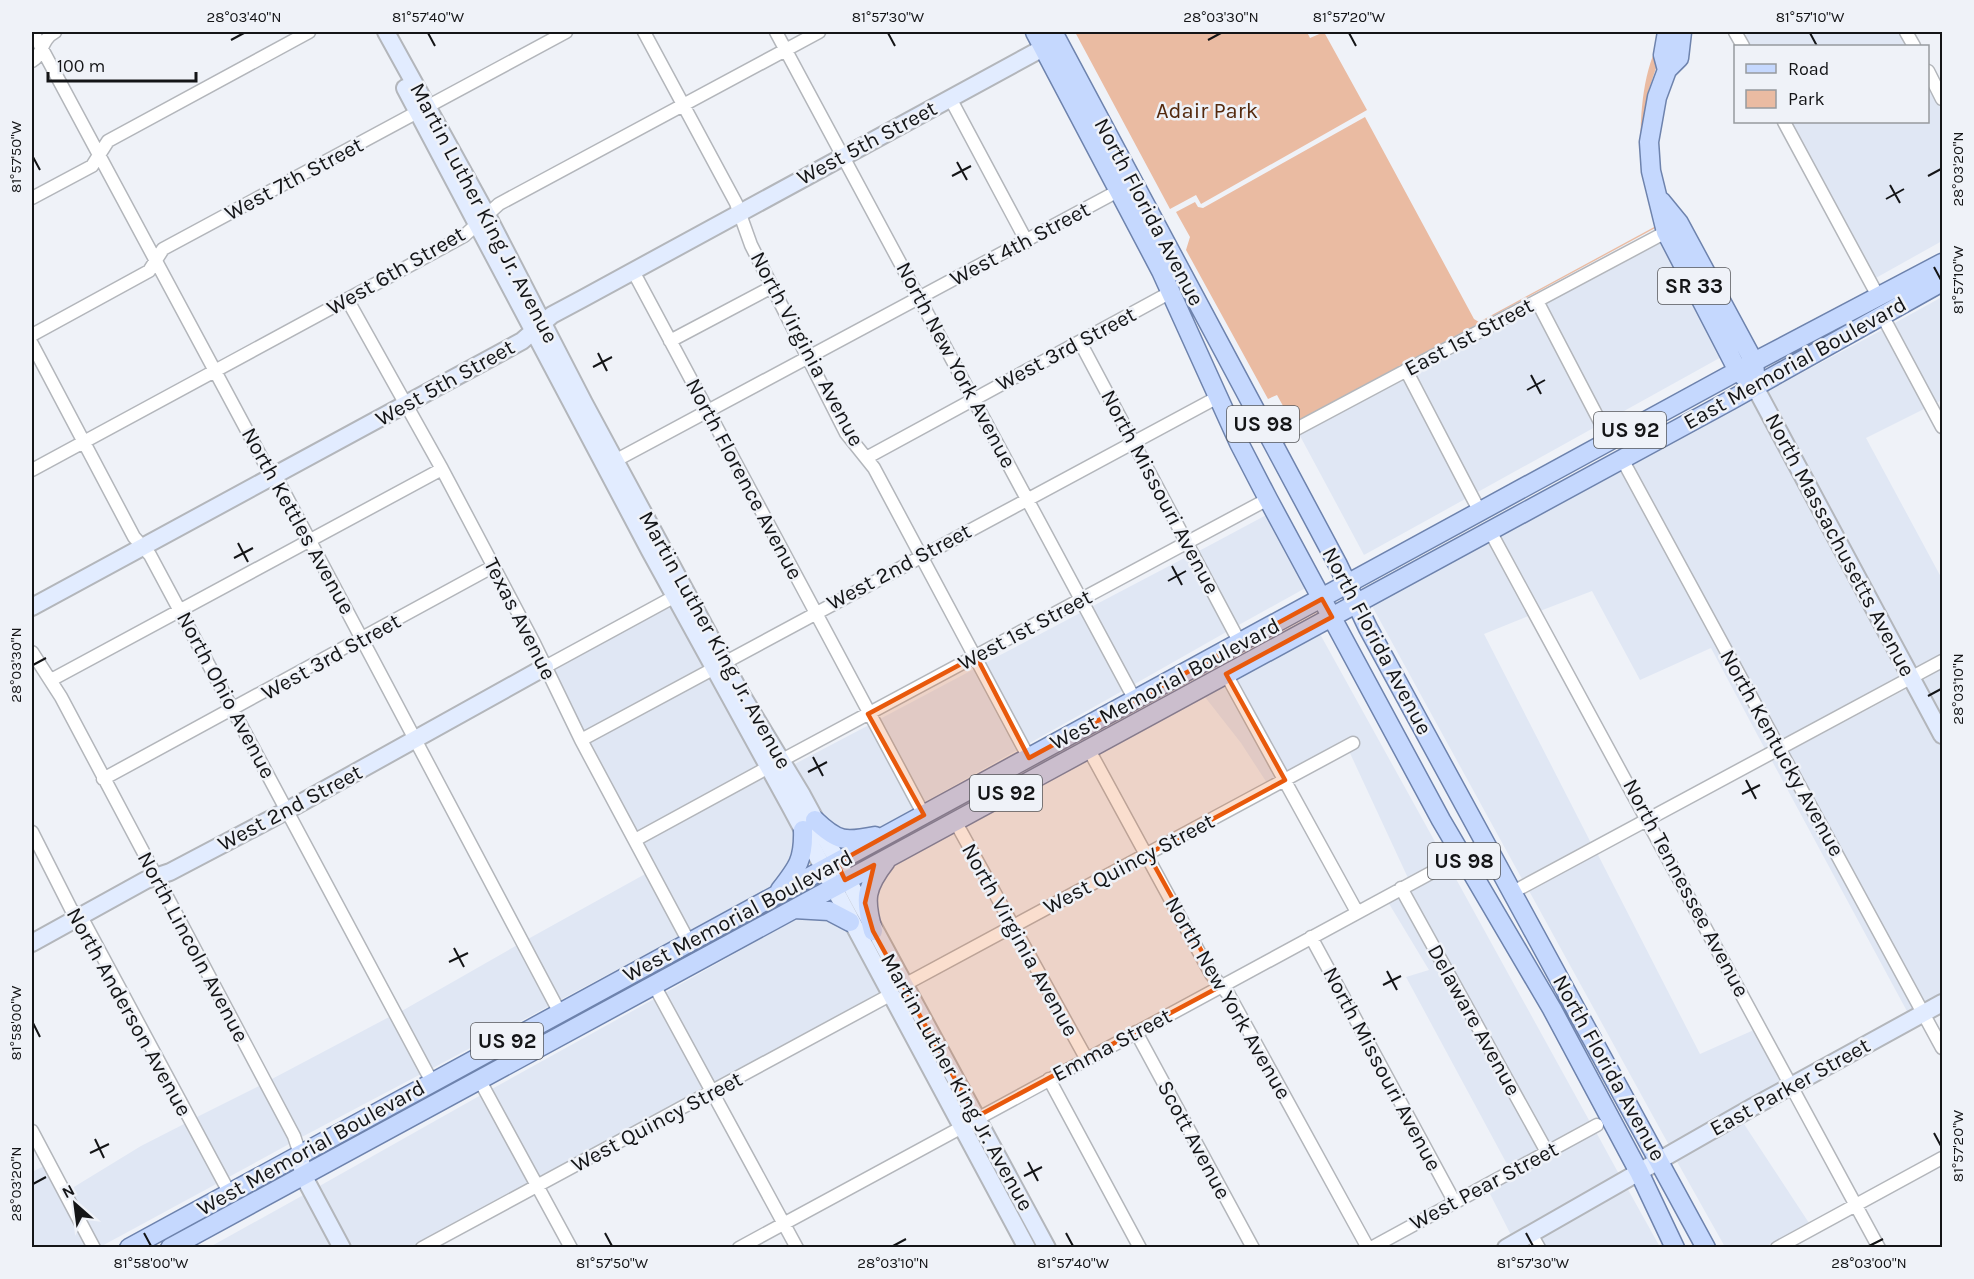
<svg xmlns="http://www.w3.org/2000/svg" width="1974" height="1279" font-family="Karla,sans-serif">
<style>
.built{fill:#e0e7f4}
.green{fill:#eabba2}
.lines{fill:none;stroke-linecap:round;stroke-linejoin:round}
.street-casing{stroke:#b3b6bb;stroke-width:15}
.secondary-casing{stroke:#b3b6bb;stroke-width:20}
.primary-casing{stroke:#6e83ad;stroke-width:21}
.street{stroke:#fff;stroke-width:12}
.secondary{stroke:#e2ecff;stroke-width:16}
.primary{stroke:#c5d8fe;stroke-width:18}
.marked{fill:#e8590c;fill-opacity:0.2;stroke:#e8590c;stroke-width:4.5;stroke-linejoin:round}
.ticks{fill:none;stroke:#141517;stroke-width:2}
.labels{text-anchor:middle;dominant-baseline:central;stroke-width:5;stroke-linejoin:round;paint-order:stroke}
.shield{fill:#eff2f8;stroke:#56575a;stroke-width:1.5}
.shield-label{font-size:21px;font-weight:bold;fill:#141517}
.park-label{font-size:22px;fill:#54290d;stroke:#eff2f8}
.street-label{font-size:22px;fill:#141517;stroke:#eff2f8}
.neatline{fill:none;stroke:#141517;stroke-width:2}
.ticks-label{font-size:15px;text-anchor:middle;fill:#141517}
</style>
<rect width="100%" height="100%" fill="#eff2f8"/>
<path class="built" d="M1752 32H1900L1908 46H1749L1743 36Z
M1928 82 1942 110V241L1874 279 1790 122H1928Z
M1664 239 1725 355 1606 421 1544 304Z
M1942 297V400L1936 403 1893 324Z
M1535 308 1597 426 1476 493 1413 373Z
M1884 329 1926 408 1866 438 1942 579V655L1914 672 1764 393Z
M1404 377 1467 498 1364 555 1299 434Z
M1755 398 1905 676 1782 742 1631 466Z
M1622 471 1773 747 1766 751 1711 648 1640 680 1592 591 1540 611 1499 537Z
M1270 513 1309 586 1237 626 1199 551Z
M1490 542 1531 615 1484 634 1591 843 1522 879 1372 606Z
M1190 555 1228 631 1133 685 1091 607Z
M673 604 707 664 583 732 552 670Z
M1082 612 1124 690 1028 744 985 663Z
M1320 634 1444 858 1408 878 1349 751 1360 745 1355 736 1287 772 1236 680Z
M976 668 1019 749 923 803 878 720Z
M1942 668V725L1920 682Z
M712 674 759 765 636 832 588 742Z
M1227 685 1278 777 1267 783 1241 743 1205 697Z
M1910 687 1942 746V996L1926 1006 1788 752Z
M869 725 914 808 874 831 845 835 819 817 791 766Z
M1779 757 1917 1011 1909 1015 1772 761Z
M765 775 797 831 798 850 778 884 690 931 642 842Z
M1597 853 1700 1054 1756 1029 1785 1082 1670 1147 1528 889Z
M1450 868 1590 1122 1548 1144 1409 890Z
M647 873 680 936 560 1000 528 939Z
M1400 895 1539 1149 1508 1166 1406 977 1429 970 1388 902Z
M803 915H818L846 926 883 992 715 1085 665 993Z
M519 944 551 1005 431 1069 400 1012Z
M656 998 706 1090 540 1179 490 1090Z
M391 1016 421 1074 300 1138 270 1080Z
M261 1085 291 1143 227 1178 195 1118Z
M1791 1094 1744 1124 1809 1223 1765 1247H1725L1675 1158Z
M481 1095 531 1184 410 1248 348 1247 316 1188Z
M186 1123 218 1183 100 1247 69 1190 141 1146Z
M1596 1132 1620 1176 1512 1237 1488 1190Z
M44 1166 88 1247 32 1248V1172Z
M1626 1186 1660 1247H1544L1538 1236Z
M307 1193 336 1248H208Z"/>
<path class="green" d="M1075 32H1307L1310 38 1324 32 1367 110 1201 204 1196 195 1170 209Z
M1668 32 1647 95V122L1659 226 1293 424 1277 395 1268 399 1186 250 1190 237 1176 212 1195 202 1198 207 1203 208 1365 117 1474 319 1479 322 1656 226C1656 212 1646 196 1644 182 1637 144 1639 58 1668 32Z"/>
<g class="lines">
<defs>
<path id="street" d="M33 32 266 466 275 475 560 1013
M644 32 736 203 751 245 846 433 874 468 1029 758
M776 32 1135 700
M1735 32 1743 46
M1906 32 1914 46
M32 61C44 54 40 40 55 32
M1928 71 1942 99
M950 98 1027 242
M1784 122 1879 298
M32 198 92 166 108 141 309 32
M633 271 924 815
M347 299 442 469 534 643 581 740 689 942
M1537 301 1610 441
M1882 315 1942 427
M32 335 149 271 163 249 566 32
M670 341 772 287
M1080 342 1240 643
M32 344 134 537 150 555 432 1082
M1406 370 1480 512
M1272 442 1666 232
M866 458 1171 292
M1622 459 1942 1048
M609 464 1118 191
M32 470 464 236 499 204 819 32
M1490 531 1879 1248
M32 652 61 697 294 1136 300 1154
M545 667 681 593
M1226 674 1357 912
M51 680 442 469
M581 740 1218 397
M1088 748 1211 974 1229 995 1368 1248
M782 760 1268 499
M103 779 494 566
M955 821 1086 1058
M32 832 71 909 84 922 229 1192
M635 840 767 768
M1401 888 1547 1152
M1513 892 1942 661
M1311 937 1454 1201
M654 985 797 1248
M904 985 1353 743
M1136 1032 1253 1248
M479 1079 571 1248
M1049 1079 1140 1248
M32 1131 94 1248
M1531 1234 1539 1248
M422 1248 890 995
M739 1248 1486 843
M1371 1248 1597 1125
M1777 1248 1942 1158"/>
<path id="secondary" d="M386 32 487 215 584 403 741 694 802 795 1047 1248
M405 88 650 551 790 806 1027 1248
M1755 387 1942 735
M32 607 522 341 552 315 582 299 1043 48
M32 943 146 880 170 872 288 810 545 667
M300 1154 303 1175 342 1248
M1506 1248 1751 1108 1942 1003"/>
<path id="primary" d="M1035 32 1161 271 1239 443 1268 499 1441 820 1552 1009 1639 1172 1675 1248
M1053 32 1338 565 1368 628 1706 1248
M1667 32 1663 55 1667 70
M1682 32 1679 58 1667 70 1657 97 1649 142 1651 171 1666 232 1738 371 1745 378
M1661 201 1679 223 1754 362 1755 373
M815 820C838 842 845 842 875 836
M780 890C798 867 804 859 803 830
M794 909 829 911 850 922
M873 931C864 899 865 888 886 861
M129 1248 1754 362 1942 263
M170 1248 1731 400 1942 282"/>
</defs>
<use href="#street" class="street-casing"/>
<use href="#secondary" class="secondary-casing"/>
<use href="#primary" class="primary-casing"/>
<use href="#street" class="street"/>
<use href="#secondary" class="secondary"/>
<use href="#primary" class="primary"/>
</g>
<path class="marked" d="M1322 599 1332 617 1226 674 1285 780 1148 854 1221 986 976 1117 873 931 865 903 874 865 845 880 837 863 924 815 868 714 976 656 1029 758Z"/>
<path class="ticks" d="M428 33 435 46M888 33 895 46M1349 33 1356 46M1810 33 1817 46M231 40 244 33M1208 40 1221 33M33 157 40 170M957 162 967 180M952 176 971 166M1928 176 1941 169M1890 185 1900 203M1886 199 1904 189M1934 267 1941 280M598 353 607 371M593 367 612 357M1531 375 1541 394M1527 390 1545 380M238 543 248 562M234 558 253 548M1172 566 1182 585M1168 581 1186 571M33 665 46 658M1928 696 1941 689M813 757 823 776M808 772 827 762M1746 780 1756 799M1742 794 1760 785M454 948 464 967M449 962 468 953M1387 971 1397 990M1383 985 1401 976M33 1023 40 1037M1934 1133 1941 1146M95 1139 104 1158M90 1153 109 1144M1028 1162 1038 1181M1024 1176 1042 1167M33 1184 46 1177M144 1233 151 1246M605 1233 612 1246M1066 1233 1073 1246M1526 1233 1533 1246M893 1246 906 1239M1869 1246 1883 1239"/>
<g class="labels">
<g class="shield">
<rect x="1658" y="268" width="72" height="36" rx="4.5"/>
<rect x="1227" y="406" width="72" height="36" rx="4.5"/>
<rect x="1594" y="412" width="72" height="36" rx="4.5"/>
<rect x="970" y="775" width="72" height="36" rx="4.5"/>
<rect x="1428" y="843" width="72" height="36" rx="4.5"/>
<rect x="471" y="1023" width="72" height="36" rx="4.5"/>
</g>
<g class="shield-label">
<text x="1694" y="286">SR 33</text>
<text x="1263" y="424">US 98</text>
<text x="1630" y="430">US 92</text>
<text x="1006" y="793">US 92</text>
<text x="1464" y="861">US 98</text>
<text x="507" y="1041">US 92</text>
</g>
<g class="park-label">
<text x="1207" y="111">Adair Park</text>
</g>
<g class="street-label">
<text transform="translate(867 143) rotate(-28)">West 5th Street</text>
<text transform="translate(294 179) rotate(-28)">West 7th Street</text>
<text transform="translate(1149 212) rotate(62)">North Florida Avenue</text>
<text transform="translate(484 213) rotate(62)">Martin Luther King Jr. Avenue</text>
<text transform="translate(1020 244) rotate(-28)">West 4th Street</text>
<text transform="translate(396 271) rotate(-30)">West 6th Street</text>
<text transform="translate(1469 337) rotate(-28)">East 1st Street</text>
<text transform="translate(807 349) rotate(62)">North Virginia Avenue</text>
<text transform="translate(1066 349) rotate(-28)">West 3rd Street</text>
<text transform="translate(1795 363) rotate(-29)">East Memorial Boulevard</text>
<text transform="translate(956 365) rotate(62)">North New York Avenue</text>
<text transform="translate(445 383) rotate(-29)">West 5th Street</text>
<text transform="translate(744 479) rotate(62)">North Florence Avenue</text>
<text transform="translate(1160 492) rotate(62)">North Missouri Avenue</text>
<text transform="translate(298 521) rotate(61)">North Kettles Avenue</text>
<text transform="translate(1840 545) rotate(62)">North Massachusetts Avenue</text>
<text transform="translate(899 567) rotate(-28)">West 2nd Street</text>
<text transform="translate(520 619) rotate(63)">Texas Avenue</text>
<text transform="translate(1025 630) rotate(-28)">West 1st Street</text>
<text transform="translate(715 640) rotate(61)">Martin Luther King Jr. Avenue</text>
<text transform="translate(1377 641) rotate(62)">North Florida Avenue</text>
<text transform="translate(331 657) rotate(-29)">West 3rd Street</text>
<text transform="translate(1165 684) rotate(-28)">West Memorial Boulevard</text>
<text transform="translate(226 695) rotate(62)">North Ohio Avenue</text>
<text transform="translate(1782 753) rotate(61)">North Kentucky Avenue</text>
<text transform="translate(290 808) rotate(-28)">West 2nd Street</text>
<text transform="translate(1129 864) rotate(-28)">West Quincy Street</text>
<text transform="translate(1686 888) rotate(62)">North Tennessee Avenue</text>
<text transform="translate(738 916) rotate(-28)">West Memorial Boulevard</text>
<text transform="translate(1020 940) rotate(61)">North Virginia Avenue</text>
<text transform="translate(193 947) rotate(62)">North Lincoln Avenue</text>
<text transform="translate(1228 998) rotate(60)">North New York Avenue</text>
<text transform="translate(129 1012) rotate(61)">North Anderson Avenue</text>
<text transform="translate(1474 1020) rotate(61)">Delaware Avenue</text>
<text transform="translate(1112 1045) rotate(-28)">Emma Street</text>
<text transform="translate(1609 1068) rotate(61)">North Florida Avenue</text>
<text transform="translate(1382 1069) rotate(62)">North Missouri Avenue</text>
<text transform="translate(957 1082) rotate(61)">Martin Luther King Jr. Avenue</text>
<text transform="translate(1790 1087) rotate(-29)">East Parker Street</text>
<text transform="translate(657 1122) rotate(-28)">West Quincy Street</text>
<text transform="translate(1194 1140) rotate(62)">Scott Avenue</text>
<text transform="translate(311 1148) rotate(-29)">West Memorial Boulevard</text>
<text transform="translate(1484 1186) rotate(-28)">West Pear Street</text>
</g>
</g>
<rect width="1974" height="1279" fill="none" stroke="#eff2f8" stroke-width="66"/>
<rect x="1734" y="45" width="195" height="78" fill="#eff2f8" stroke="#979a9e" stroke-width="1.5"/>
<rect x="1746" y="64" width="30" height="9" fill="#c5d8fe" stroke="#979a9e" stroke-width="1.5"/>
<text x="1788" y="75" font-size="18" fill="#141517">Road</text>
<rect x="1746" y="90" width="30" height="18" fill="#eabba2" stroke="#979a9e" stroke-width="1.5"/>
<text x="1788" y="105" font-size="18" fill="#141517">Park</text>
<g transform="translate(75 1204) rotate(332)" stroke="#eff2f8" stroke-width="4.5" paint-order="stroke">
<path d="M0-4.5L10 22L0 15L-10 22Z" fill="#141517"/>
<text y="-9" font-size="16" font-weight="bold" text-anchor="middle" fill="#141517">N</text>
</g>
<path d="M48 72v9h148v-9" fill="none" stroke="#141517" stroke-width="3"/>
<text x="57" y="72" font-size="18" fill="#141517" stroke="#eff2f8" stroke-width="4.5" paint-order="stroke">100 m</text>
<rect x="33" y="33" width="1908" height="1213" class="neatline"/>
<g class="ticks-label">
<text x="244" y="22">28°03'40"N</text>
<text x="428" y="22">81°57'40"W</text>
<text x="888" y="22">81°57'30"W</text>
<text x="1221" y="22">28°03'30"N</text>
<text x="1349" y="22">81°57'20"W</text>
<text x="1810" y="22">81°57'10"W</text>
<text transform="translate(16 157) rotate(-90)" y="5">81°57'50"W</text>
<text transform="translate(1958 169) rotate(-90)" y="5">28°03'20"N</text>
<text transform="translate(1958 280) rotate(-90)" y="5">81°57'10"W</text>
<text transform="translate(16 665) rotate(-90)" y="5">28°03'30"N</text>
<text transform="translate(1958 689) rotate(-90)" y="5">28°03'10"N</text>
<text transform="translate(16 1023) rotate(-90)" y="5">81°58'00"W</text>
<text transform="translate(1958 1146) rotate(-90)" y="5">81°57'20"W</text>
<text transform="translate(16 1184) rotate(-90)" y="5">28°03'20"N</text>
<text x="151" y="1268">81°58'00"W</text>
<text x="612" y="1268">81°57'50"W</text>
<text x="893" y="1268">28°03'10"N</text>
<text x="1073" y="1268">81°57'40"W</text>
<text x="1533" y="1268">81°57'30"W</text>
<text x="1869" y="1268">28°03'00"N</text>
</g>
</svg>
